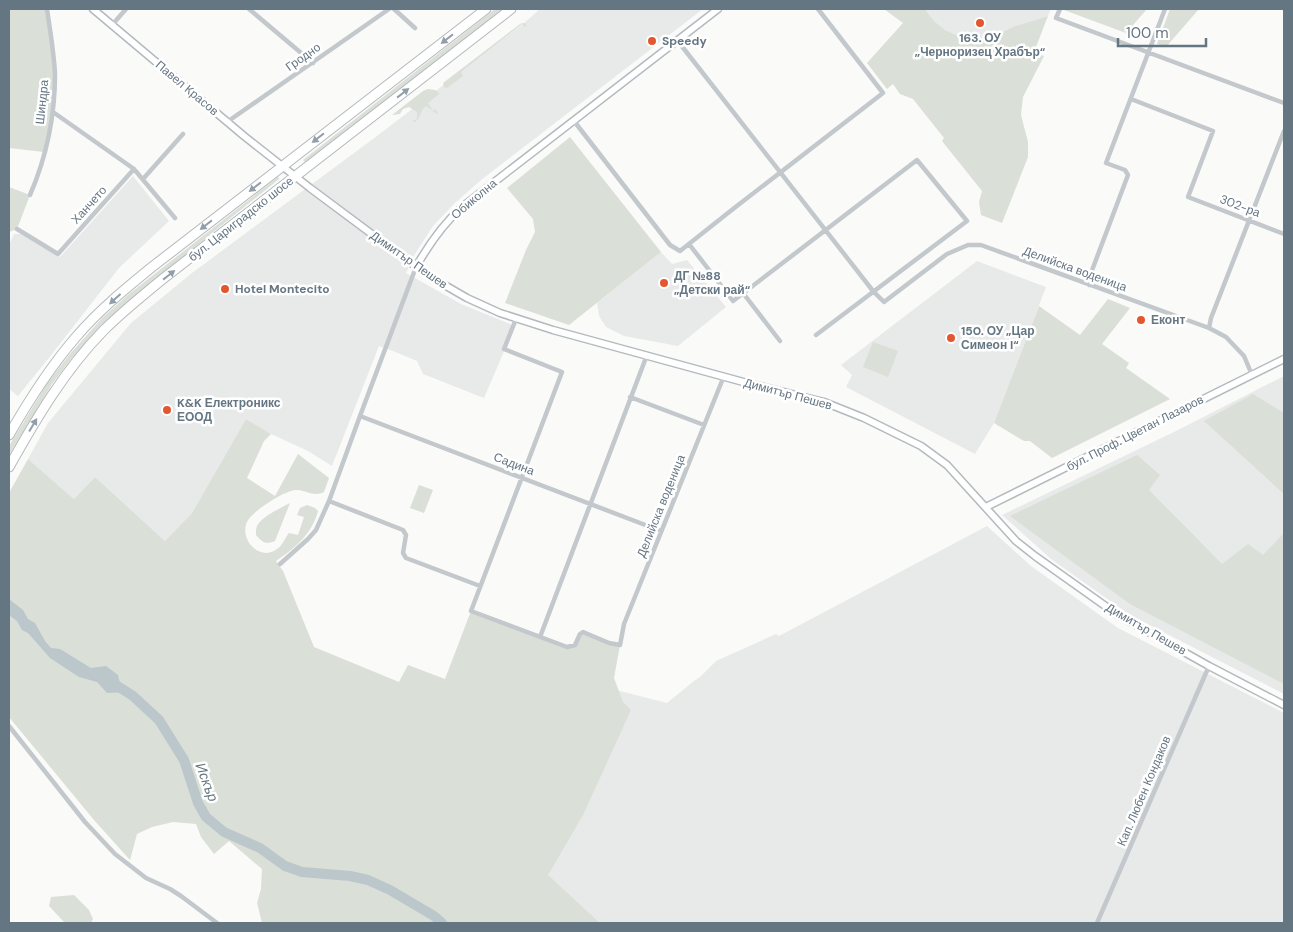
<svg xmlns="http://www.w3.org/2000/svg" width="1293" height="932" font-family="'DM Sans',sans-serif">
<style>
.built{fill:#e8e9e9}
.green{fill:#dadfd7}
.water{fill:#bbc7cb}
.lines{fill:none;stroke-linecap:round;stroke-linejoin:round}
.river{stroke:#bbc7cb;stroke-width:10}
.secondary-casing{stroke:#b3babf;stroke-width:9}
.highway-casing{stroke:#b4b9bd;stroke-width:11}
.street{stroke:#c3c8cc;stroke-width:4.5}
.secondary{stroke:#fff;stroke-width:6}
.highway{stroke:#fff;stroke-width:9}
.oneway{fill:#939fa8}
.poi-dot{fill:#e4572e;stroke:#fff;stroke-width:2}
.labels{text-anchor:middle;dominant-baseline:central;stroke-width:5;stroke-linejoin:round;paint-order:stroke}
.poi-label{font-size:12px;font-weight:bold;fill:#657683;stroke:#fff;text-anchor:start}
.street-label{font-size:12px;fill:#657683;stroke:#fff}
.water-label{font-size:14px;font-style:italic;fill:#60757c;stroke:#fff}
</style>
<rect width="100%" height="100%" fill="#fafaf8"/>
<path class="built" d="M540 9H703L481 180 455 203 433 226 415 254 406 273 461 304 515 326 484 398 423 374 417 361 393 351 379 346 332 466 308 451 271 434 246 419 192 513 165 541 95 477 74 499 28 459 48 423 131 323 192 273 377 136 524 23Z
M925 9H1051L1048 16 1015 26 983 41 965 39 945 30 934 21Z
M133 176 169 221 119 268 52 354 18 396 9 389V245L14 234H21L60 257Z
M661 252 672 264 687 260 726 307 678 346 624 336 606 327 599 316 597 303Z
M977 261 1046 287 994 423 975 454 846 387 852 375 841 365Z
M1284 376V694L1130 615 1051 559 1002 515 1178 430Z
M987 526 1031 566 1118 628 1284 713V923H600L548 876 608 688 667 703 694 681 700 677 716 661 776 634 779 636Z"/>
<path class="green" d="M9 9H47L55 73 53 112 44 152 9 148Z
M495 9H504L305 162 303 160Z
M884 9H925L934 21 945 30 965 39 983 41 1015 26 1048 16 1034 52 1044 56 1023 97 1021 115 1028 142V157L1002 223 981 215 979 202 982 191 942 141 944 138 913 99 900 94 893 84 887 89 867 63 903 23Z
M1064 9H1147L1126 33 1064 10Z
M1170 9H1199L1166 47 1157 44Z
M523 23 526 24V26L525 27 522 24 461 72 463 76 447 88 444 87 443 83 520 24Z
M428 89 435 90 439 93V94L428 103 433 111 435 109 438 113 437 114 426 106C420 110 421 118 415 122L412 121 417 119V112L409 107 403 109 400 114 392 115 423 91Z
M570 137 661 252 569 325 505 303 526 250 535 232 533 219 507 188Z
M278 177 279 178V179L133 297 108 319 72 358 52 384 9 455V446L48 382 69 355 103 317 129 294Z
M9 187 30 195 17 229 9 232Z
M1108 299 1130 308 1102 344 1129 363 1126 368 1170 399 1052 458 1030 441H1024L994 423 1039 306 1080 335Z
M873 342 898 351 888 377 863 367Z
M1253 394 1284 413V494L1204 421Z
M246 419 271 434 264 441 247 478 275 496 298 454 329 478 324 492C315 497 307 491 298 490 287 488 251 512 247 522 239 540 260 562 277 549 282 546 285 538 289 533L298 535 304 517 297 515 300 508 307 505 315 508 318 511C312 534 295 548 276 561L283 571 314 647 399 682 408 665 445 679 471 611 567 647 575 645 583 632 620 645 614 678 623 702 631 710 583 815 548 875 600 923H262L257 903 261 889 262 869 229 841 214 854 201 837 196 824 173 822 152 827 137 834 130 860 94 820 9 717V493L28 459 74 499 95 477 165 541 192 513Z
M1137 455 1160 475 1149 490 1222 564 1248 544 1263 555 1284 533V684L1130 604 1010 516Z
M419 485 433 490 424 513 410 508Z
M290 503 275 541C265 545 262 542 256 535 256 530 256 526 259 523 265 515 281 508 290 503Z
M74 895 89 910 93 919 91 923H67L64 922 49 906 51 897Z"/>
<path class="water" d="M9 599 23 610 28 619 35 623 45 641 51 648 60 649 91 668 106 666 118 675 120 684 128 692 107 693 97 682 79 677 50 658 28 633 22 630 17 621 9 615Z"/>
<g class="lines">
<path class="river" d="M116 685 133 696 159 720 184 760 198 803 206 817 224 832 260 848 285 866 302 872 350 876 368 880 390 890 434 916 442 923"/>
<defs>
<path id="secondary" d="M93 9 244 136 310 188 408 261 448 287 467 298 500 313 553 330 747 383 824 402 864 418 921 446 947 465 1016 541 1035 556 1118 615 1209 666 1284 705
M416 267C429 244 443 224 462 207L718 9
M986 507 1284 359"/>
<path id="highway" d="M9 435C29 400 50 367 76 337 98 311 125 289 152 267L486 9
M9 467C36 419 64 371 103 331 122 312 143 295 164 278L511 9"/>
</defs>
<use href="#secondary" class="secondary-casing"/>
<use href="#highway" class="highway-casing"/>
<path class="street" d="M249 9 313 63
M394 9 415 28
M1060 9 1056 18 1284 103
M112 25 126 9
M677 40 873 291 884 302 947 254 968 245H981L1209 328 1226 337 1244 356 1252 375
M1131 99 1213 131 1188 197 1284 234
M53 112 134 169 175 218
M574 121 670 245 680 251 733 209 883 93 818 9
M227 122 389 9
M143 179 183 134
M30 195C46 158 55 115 55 74 54 53 50 30 47 9
M17 229 58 254 134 169
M689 244 733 301 917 160 967 221 816 335
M1089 285 1091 273 1128 175 1125 170 1106 163 1165 9
M743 293 780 341
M516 319 504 349 562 372 471 611 567 647 575 645 580 634 583 632 609 643 620 645 624 624 724 376
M1209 328 1211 318 1284 131
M630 397 704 425
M360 416 661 531
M329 501 403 530 406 535 403 553 406 558 480 586
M280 564 308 539 316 530 329 501 360 416 416 267
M540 637 647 355
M9 726 85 822 115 854 146 878 170 889 181 896 217 923
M1097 923 1209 666"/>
<use href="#secondary" class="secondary"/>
<use href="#highway" class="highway"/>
</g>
<defs><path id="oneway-solid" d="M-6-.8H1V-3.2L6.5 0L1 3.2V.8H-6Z" transform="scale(1.25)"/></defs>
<g class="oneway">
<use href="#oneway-solid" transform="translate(447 39) rotate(142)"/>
<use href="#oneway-solid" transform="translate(403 93) rotate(-38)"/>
<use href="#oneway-solid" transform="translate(318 138) rotate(142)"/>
<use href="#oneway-solid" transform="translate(255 187) rotate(142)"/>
<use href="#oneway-solid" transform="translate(206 225) rotate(142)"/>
<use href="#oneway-solid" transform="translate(169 275) rotate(-38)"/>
<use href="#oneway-solid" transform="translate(115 299) rotate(138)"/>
<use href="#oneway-solid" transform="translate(33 425) rotate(-59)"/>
</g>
<g class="poi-dot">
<circle cx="980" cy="23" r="5"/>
<circle cx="652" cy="41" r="5"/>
<circle cx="664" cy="283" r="5"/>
<circle cx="225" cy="289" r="5"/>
<circle cx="1141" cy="320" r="5"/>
<circle cx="951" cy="338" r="5"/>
<circle cx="167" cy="410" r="5"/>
</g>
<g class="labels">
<g class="poi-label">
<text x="980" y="38" text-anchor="middle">163. ОУ<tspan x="980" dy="14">„Черноризец Храбър“</tspan></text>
<text x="662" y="41">Speedy</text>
<text x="674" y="276">ДГ №88<tspan x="674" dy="14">„Детски рай“</tspan></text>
<text x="235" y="289">Hotel Montecito</text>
<text x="1151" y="320">Еконт</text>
<text x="961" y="331">150. ОУ „Цар<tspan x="961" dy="14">Симеон I“</tspan></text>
<text x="177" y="403">K&amp;K Електроникс<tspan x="177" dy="14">ЕООД</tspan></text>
</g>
<g class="street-label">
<text transform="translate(303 57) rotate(-35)">Гродно</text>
<text transform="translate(187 88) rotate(40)">Павел Красов</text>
<text transform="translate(42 102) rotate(-84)">Шиндра</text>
<text transform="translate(474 199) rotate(-40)">Обиколна</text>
<text transform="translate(89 205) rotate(-48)">Ханчето</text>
<text transform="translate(1240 206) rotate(21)">302-ра</text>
<text transform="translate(241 219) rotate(-38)">бул. Цариградско шосе</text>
<text transform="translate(409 260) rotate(35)">Димитър Пешев</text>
<text transform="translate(1075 269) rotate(20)">Делийска воденица</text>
<text transform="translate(788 394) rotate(15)">Димитър Пешев</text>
<text transform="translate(1135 433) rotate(-27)">бул. Проф. Цветан Лазаров</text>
<text transform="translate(514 464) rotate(21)">Садина</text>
<text transform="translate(661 506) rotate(-68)">Делийска воденица</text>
<text transform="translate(1146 629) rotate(30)">Димитър Пешев</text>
<text transform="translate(1144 791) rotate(-67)">Кап. Любен Кондаков</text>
</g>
<g class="water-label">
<text transform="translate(207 782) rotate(69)">Искър</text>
</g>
</g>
<rect width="1293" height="932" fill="none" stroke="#657683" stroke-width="20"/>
<path d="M1118 38v8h88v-8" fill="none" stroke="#657683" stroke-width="2.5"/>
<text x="1126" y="38" font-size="15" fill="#657683" stroke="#ffffff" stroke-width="4" paint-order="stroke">100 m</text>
</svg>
